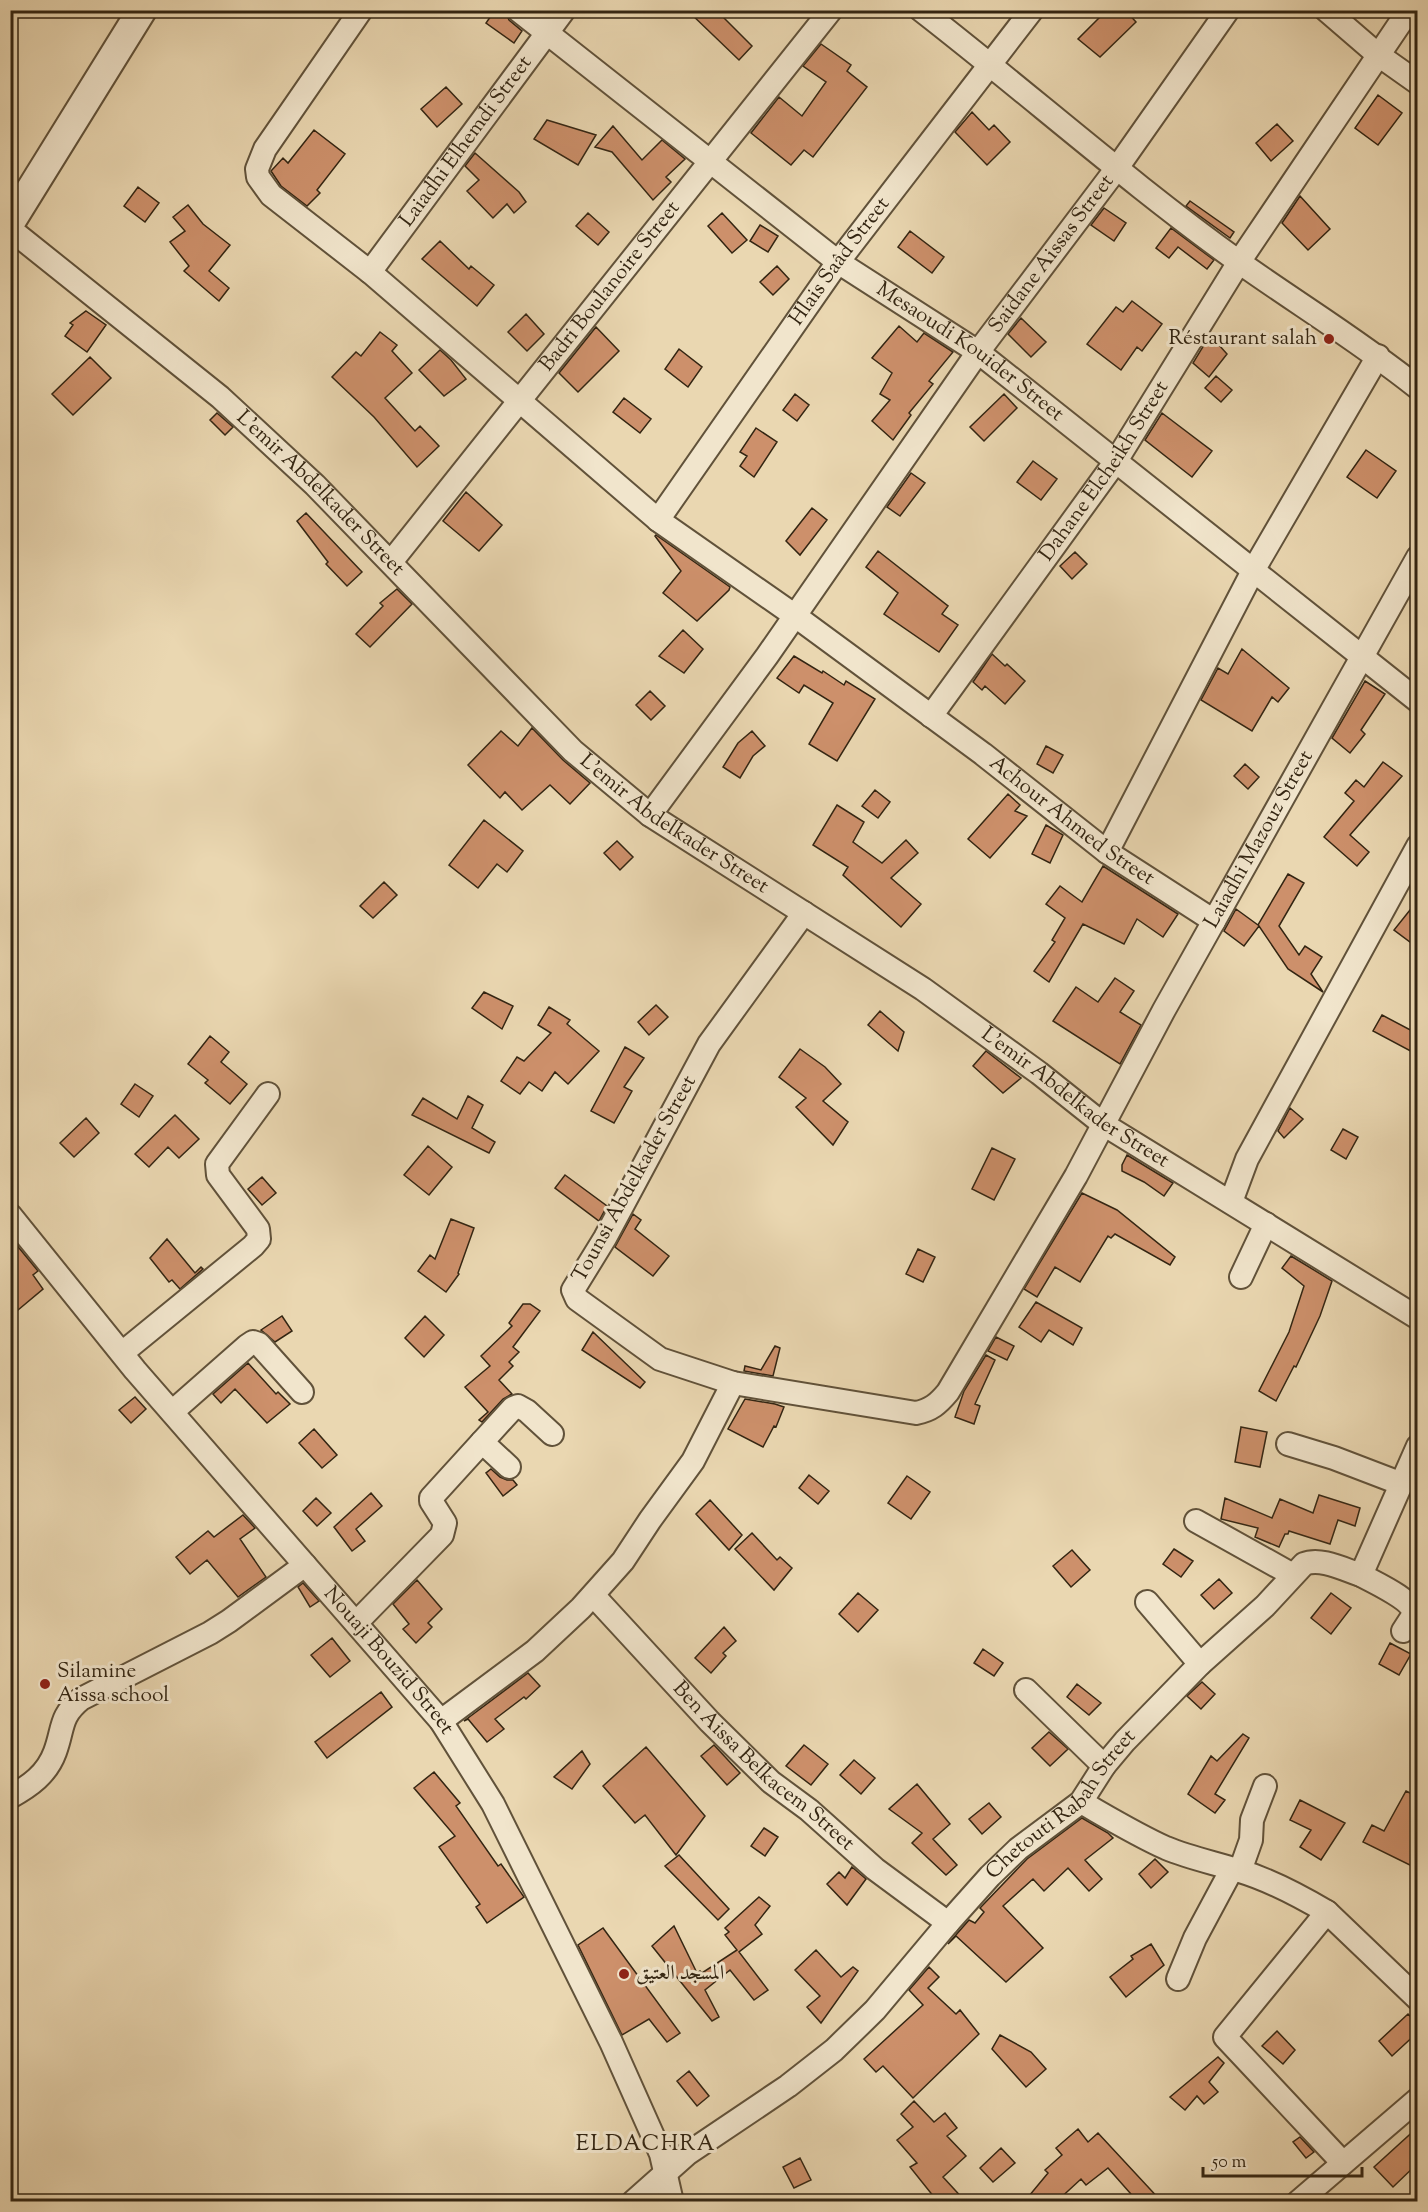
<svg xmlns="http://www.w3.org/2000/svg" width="1428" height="2212" font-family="'Sorts Mill Goudy',Amiri,serif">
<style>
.building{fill:#cd906b;stroke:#332512;stroke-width:1.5}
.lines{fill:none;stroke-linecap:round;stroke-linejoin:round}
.minor-casing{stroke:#61523a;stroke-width:26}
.tertiary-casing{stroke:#61523a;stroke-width:32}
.minor{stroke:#f1e5cc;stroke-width:22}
.tertiary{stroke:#f1e5cc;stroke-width:28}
.poi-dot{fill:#8f2418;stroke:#f1e5cc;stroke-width:2}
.labels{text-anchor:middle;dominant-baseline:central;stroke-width:6;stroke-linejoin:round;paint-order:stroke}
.street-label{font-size:21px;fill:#332512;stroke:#f1e5cc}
.poi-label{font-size:21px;fill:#332512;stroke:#f1e5cc;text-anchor:start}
.neighbourhood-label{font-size:22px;letter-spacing:1.5px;fill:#332512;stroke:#f1e5cc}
</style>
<rect width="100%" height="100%" fill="#ead7b1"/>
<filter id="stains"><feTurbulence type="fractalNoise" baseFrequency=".00333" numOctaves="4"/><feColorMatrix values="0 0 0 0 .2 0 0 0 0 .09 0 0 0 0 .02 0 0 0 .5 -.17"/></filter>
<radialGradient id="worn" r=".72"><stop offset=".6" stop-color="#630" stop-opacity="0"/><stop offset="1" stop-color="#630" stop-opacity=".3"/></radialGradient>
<path class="building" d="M495 10H505L509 20 522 31 514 43 486 23Z
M687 10H716L752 46 739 60Z
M1107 10H1125L1136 22 1100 57 1078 39Z
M821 44 851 65 847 71 867 87 813 157 804 150 791 165 751 133 779 97 802 116 826 82 803 66Z
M446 87 462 104 437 127 421 109Z
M1378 95 1402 113 1378 145 1355 128Z
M972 112 989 130 994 125 1010 142 987 165 955 132Z
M547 120 596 135 578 165 534 139Z
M1277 124 1293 141 1271 161 1256 143Z
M613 126 642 160 662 140 685 159 666 177 671 182 653 200 612 152 595 147Z
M314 130 345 154 317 190 320 193 307 206 281 186 271 171 283 158 288 163Z
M475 153 519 192 526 202 514 213 507 204 493 218 467 191 479 180 465 166Z
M138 187 159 203 145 222 124 206Z
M1300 196 1330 229 1308 250 1282 223Z
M1190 201 1234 232 1230 238 1186 206Z
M188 205 203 224 230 245 209 271 229 288 219 301 184 271 189 266 170 242 185 231 173 217Z
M1104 208 1126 223 1114 241 1091 225Z
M588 213 609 232 598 245 576 226Z
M722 213 747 240 732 253 708 226Z
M760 225 778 236 768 252 750 241Z
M1171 228 1214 260 1207 269 1178 247 1169 258 1156 248Z
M910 231 944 257 932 273 898 247Z
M440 241 469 269 471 266 494 285 477 306 422 259Z
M777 266 789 279 773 295 760 282Z
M1132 301 1162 324 1142 351 1137 347 1121 370 1087 344 1116 307 1123 312Z
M86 311 106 325 87 352 65 336 73 325 70 323Z
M526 314 544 334 527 351 508 332Z
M1021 318 1046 342 1031 357 1008 334Z
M899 326 917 342 924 333 953 352 929 381 933 384 909 413 911 415 893 440 872 421 890 400 880 394 892 373 872 358Z
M596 327 619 351 578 392 559 373Z
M380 332 397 345 392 351 412 373 385 398 415 431 420 426 439 446 417 467 374 417 332 377 356 352 361 356Z
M1210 335 1227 354 1209 377 1193 363Z
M679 349 702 367 688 387 665 369Z
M440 350 451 360 466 379 444 396 419 370Z
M90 357 111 378 73 415 52 394Z
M1216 376 1232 390 1221 402 1205 388Z
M795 394 809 405 797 421 783 410Z
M1004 394 1017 408 984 441 970 427Z
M624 398 651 419 640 433 613 412Z
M217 413 233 427 225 435 210 420Z
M1162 413 1212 451 1192 477 1145 440Z
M756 428 777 442 754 477 740 466 747 456 740 452Z
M1366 450 1396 471 1377 498 1347 477Z
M1033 461 1057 479 1041 500 1017 482Z
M911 473 925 483 900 516 887 507Z
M466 492 502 525 479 551 443 521Z
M812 508 827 520 800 555 786 541Z
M306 513 362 572 347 586 326 564 328 562 297 521Z
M656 535 730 587 729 590 697 621 663 593 681 571 655 536Z
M878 551 948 606 942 614 958 625 939 652 884 614 898 593 866 567Z
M1075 552 1087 564 1072 579 1060 566Z
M397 589 412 604 370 647 356 634 383 606 380 603Z
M683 630 703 649 684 673 659 656Z
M1242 649 1289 688 1278 702 1272 697 1252 731 1201 700 1218 668 1228 674Z
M992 654 1005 666 1007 664 1025 681 1005 704 985 686 982 690 973 682Z
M794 656 822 673 823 671 844 685 846 681 875 699 837 761 809 744 833 703 804 685 799 693 777 678Z
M1365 681 1385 694 1361 730 1365 734 1350 753 1332 738Z
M650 691 665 706 651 720 636 705Z
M532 728 563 760 590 783 570 804 550 785 522 810 505 792 500 798 468 765 501 731 518 746Z
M752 731 765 746 753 756 740 778 723 767 738 743Z
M1046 746 1063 755 1053 773 1037 764Z
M1383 762 1402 776 1350 835 1369 852 1357 866 1324 837 1354 801 1345 793 1356 780 1364 787Z
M1245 764 1259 777 1248 789 1234 776Z
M875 790 890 802 878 818 862 806Z
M1008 794 1020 805 1015 811 1027 816 990 858 968 839Z
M837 805 864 822 853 842 882 863 906 840 918 853 891 878 921 904 901 927 843 875 848 867 813 845Z
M484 820 523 851 507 872 497 864 478 888 449 865Z
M1046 825 1063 835 1050 863 1032 854Z
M617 841 633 857 620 870 604 853Z
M1103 866 1178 914 1163 937 1137 919 1124 944 1083 924 1049 982 1034 971 1055 942 1052 940 1065 918 1046 904 1060 886 1082 902Z
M1288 874 1304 883 1279 926 1299 955 1305 946 1322 957 1311 974 1323 992 1288 969 1259 926 1244 946 1224 931 1236 909 1258 925Z
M384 882 397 895 373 918 360 906Z
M1418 900V948L1394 930Z
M1115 978 1134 991 1120 1012 1141 1025 1120 1064 1053 1021 1076 987 1098 1002Z
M484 992 513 1006 502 1029 472 1008Z
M656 1005 668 1017 649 1035 638 1022Z
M549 1007 570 1020 567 1024 599 1051 568 1084 555 1072 542 1091 529 1082 520 1094 501 1081 517 1057 524 1061 551 1033 538 1025Z
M880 1011 904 1032 898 1051 868 1025Z
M1382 1015 1418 1034V1055L1373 1031Z
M210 1036 229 1052 221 1062 247 1084 230 1104 205 1083 208 1080 188 1064Z
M625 1047 644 1058 624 1087 632 1091 614 1123 591 1111Z
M800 1049 825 1067 841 1084 823 1101 848 1122 833 1145 796 1107 806 1098 779 1077Z
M986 1051 1021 1078 1003 1093 973 1066Z
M135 1084 153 1096 139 1117 121 1104Z
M468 1096 483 1105 472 1128 495 1142 489 1153 412 1115 423 1098 457 1119Z
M1290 1108 1303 1119 1284 1138 1278 1131Z
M175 1115 199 1139 179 1158 168 1147 149 1167 135 1154Z
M86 1118 99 1133 74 1157 60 1143Z
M1343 1129 1358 1137 1346 1159 1331 1150Z
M428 1146 452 1167 429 1195 404 1175Z
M992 1148 1015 1159 994 1200 972 1189Z
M1127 1155 1173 1183 1164 1196 1144 1182 1122 1171V1165Z
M565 1175 607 1206 599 1221 555 1188Z
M262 1177 276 1193 262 1205 248 1189Z
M1082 1193 1117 1210 1175 1257 1170 1265 1115 1234 1111 1238 1108 1236 1080 1282 1055 1267 1037 1297 1024 1289Z
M633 1214 641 1220 635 1229 669 1256 653 1276 615 1247Z
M451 1219 474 1228 458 1273 459 1274 446 1292 418 1271 430 1255 435 1259Z
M10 1237 38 1271 33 1275 43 1289 18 1310 10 1301Z
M167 1239 195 1273 201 1267 203 1269 180 1289 172 1280 169 1282 150 1258Z
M918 1249 935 1257 923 1282 906 1274Z
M1291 1256 1332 1281 1320 1316 1296 1367 1294 1366 1276 1401 1259 1391 1289 1332 1304 1286 1282 1268Z
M1036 1302 1082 1328 1073 1345 1049 1330 1041 1342 1019 1327Z
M523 1304H530L540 1311 513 1347 519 1352 509 1362 513 1366 499 1380 512 1394 503 1399 482 1422 479 1420 488 1412 465 1387 490 1366 481 1356 512 1326 509 1323Z
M282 1316 292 1331 275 1342 261 1330Z
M425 1316 444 1335 424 1357 405 1338Z
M593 1332 645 1382 640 1388 582 1350Z
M996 1337 1014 1346 1007 1360 988 1351Z
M775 1346 780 1348 773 1376 744 1371 745 1366 761 1370Z
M986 1355 995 1360 975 1404 980 1406 974 1424 955 1417 964 1391Z
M248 1363 276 1394 278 1392 290 1404 267 1423 235 1389 221 1403 213 1394Z
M135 1397 146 1409 131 1423 119 1410Z
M745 1399 775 1404 784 1407 776 1427 774 1426 763 1447 728 1429Z
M1241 1427 1267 1432 1260 1467 1235 1462Z
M314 1429 337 1455 322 1468 299 1443Z
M491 1469 500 1477 507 1480H513L517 1485 503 1496 486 1473Z
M809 1475 829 1491 818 1504 799 1488Z
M907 1476 930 1492 911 1519 888 1503Z
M371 1493 382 1506 356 1529 365 1541 352 1551 334 1527Z
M1319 1495 1360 1508 1355 1526 1338 1520 1330 1544 1289 1531 1288 1534H1285L1279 1547 1255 1537 1258 1528 1221 1519 1225 1498 1272 1518 1280 1499 1313 1513Z
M316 1498 331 1513 317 1526 303 1511Z
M710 1500 742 1535 729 1550 696 1514Z
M243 1515 255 1528 240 1539 266 1577 238 1597 207 1560 190 1574 176 1557 208 1531 214 1537Z
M752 1533 777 1560 780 1557 792 1568 774 1590 735 1549Z
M1174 1549 1193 1561 1181 1577 1163 1564Z
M1072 1550 1090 1570 1071 1587 1053 1566Z
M1219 1579 1232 1593 1214 1609 1201 1595Z
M417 1580 442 1609 428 1623 432 1627 416 1643 403 1629 409 1624 393 1604Z
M303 1583 319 1601 310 1607 298 1587Z
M858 1593 878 1610 858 1632 839 1614Z
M1331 1593 1351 1608 1331 1634 1311 1618Z
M724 1627 736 1641 723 1653 726 1656 711 1673 695 1658Z
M332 1638 350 1661 330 1677 311 1655Z
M1390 1643 1411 1654 1399 1675 1379 1664Z
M983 1649 1003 1663 994 1676 974 1663Z
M528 1673 540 1686 526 1699 524 1697 495 1719 504 1729 487 1742 468 1719 464 1721Z
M1202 1682 1215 1694 1201 1709 1187 1696Z
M1077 1684 1101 1703 1089 1715 1067 1697Z
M381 1692 392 1707 327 1758 315 1742Z
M1049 1732 1068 1749 1050 1766 1032 1748Z
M1243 1734 1249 1738 1215 1794 1225 1800 1215 1813 1188 1794 1211 1756 1217 1761Z
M714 1745 740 1773 727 1785 701 1756Z
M804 1745 828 1764 811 1785 786 1766Z
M646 1747 705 1816 676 1855 645 1815 635 1823 603 1786Z
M582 1751 590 1764 572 1789 554 1777Z
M854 1760 875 1778 861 1794 840 1775Z
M434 1772 460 1803 456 1806 498 1866 501 1864 524 1897 487 1923 476 1907 480 1904 439 1847 455 1836 414 1788Z
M917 1784 950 1824 933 1839 957 1865 946 1875 912 1843 922 1833 889 1809Z
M1406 1791 1418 1797V1869L1363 1842 1372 1825 1384 1831Z
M1300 1800 1345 1823 1321 1860 1300 1847 1311 1830 1290 1820Z
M989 1803 1001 1817 982 1834 969 1819Z
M1082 1818 1108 1833 1113 1838 1085 1860 1102 1879 1089 1891 1068 1868 1044 1891 1033 1879 1003 1906 1043 1948 1006 1982 956 1936 948 1944 969 1920 975 1923 984 1912 980 1908 1027 1859Z
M764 1828 778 1837 765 1856 751 1846Z
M679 1855 729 1909 718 1920 665 1866Z
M1155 1859 1168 1872 1151 1888 1139 1874Z
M852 1867 866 1879 847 1905 827 1884 839 1872 845 1878Z
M759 1897 770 1906 755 1925 762 1934 739 1952 768 1990 754 2000 730 1970 705 1990 719 2017 712 2021 652 1946 674 1926 697 1973 700 1971 702 1973 737 1950 725 1935 729 1932 725 1928Z
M603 1928 680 2033 667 2042 649 2019 622 2035 578 1945Z
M1151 1944 1164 1965 1126 1997 1110 1977 1133 1959 1131 1956Z
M816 1950 841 1977 853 1967 858 1971 821 2023 807 2007 820 1996 795 1970Z
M929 1967 939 1977 928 1988 956 2014 960 2010 979 2034 913 2098 883 2066 876 2072 864 2059 923 2005 909 1990Z
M1408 2014 1418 2024V2032L1392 2056 1379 2041Z
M1277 2031 1295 2050 1283 2064 1262 2046Z
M1000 2035 1031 2052 1046 2069 1026 2087 992 2049Z
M1218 2057 1224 2063 1209 2082 1218 2092 1204 2104 1197 2096 1185 2110 1170 2097Z
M689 2071 709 2096 697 2106 677 2081Z
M914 2101 934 2122 945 2113 957 2128 947 2136 966 2156 943 2177 966 2202H938L910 2167 917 2163 897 2140 913 2127 901 2114Z
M1418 2127V2163L1393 2187 1374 2167Z
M1078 2129 1088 2142 1098 2133 1162 2202H1138L1108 2168 1086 2185 1081 2179 1056 2202H1024L1048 2173 1045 2170 1062 2155 1056 2148Z
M1300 2137 1314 2152 1306 2158 1293 2142Z
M1001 2148 1015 2163 993 2182 980 2168Z
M800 2158 811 2180 794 2188 783 2167Z"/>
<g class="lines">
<defs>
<g id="minor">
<path id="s1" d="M361 10 265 149 257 169 258 177 271 195 370 272 658 520 794 615 983 754 1107 852 1214 921"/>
<path id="s2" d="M518 10 838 262 978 352 1418 701"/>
<path d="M921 10C1028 93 1129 183 1239 262 1298 304 1361 342 1418 388"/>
<path d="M1326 10 1377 54 1418 83"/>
<path id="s3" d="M10 229 220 397 315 485 573 751 650 815 923 989 1039 1073 1103 1124 1418 1318"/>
<path id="s4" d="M370 272 564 10"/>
<path id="s5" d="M658 520 838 262 1032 10"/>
<path id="s6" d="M391 562 831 10"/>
<path id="s7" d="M931 716 1116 461 1239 262 1409 10"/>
<path id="s8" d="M650 815 767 656 978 352 1117 168 1228 10"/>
<path d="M1107 852 1254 569 1378 356"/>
<path id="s9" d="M804 913 709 1044 605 1238 573 1290 577 1299 660 1359 733 1383 916 1413C931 1410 938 1404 948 1392L1076 1176 1164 1010 1418 557"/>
<path d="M1231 1202 1247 1159 1418 846"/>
<path id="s10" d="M10 1215 135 1370 441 1721 493 1804 611 2042 661 2154 672 2202"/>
<path d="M1241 1277 1266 1224"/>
<path d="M122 1353 253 1246 259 1239 258 1229 218 1175 217 1164 268 1094"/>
<path d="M172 1412 247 1346 253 1342 259 1344 302 1392"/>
<path d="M482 1442 513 1408 518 1406 527 1411 552 1434"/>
<path d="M1288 1444 1334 1458 1402 1484"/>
<path d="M1196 1521 1293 1575"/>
<path d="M1361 1575C1375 1583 1412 1599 1414 1614L1403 1631"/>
<path id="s11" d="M593 1595 710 1722 771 1782 809 1810 875 1869 948 1923"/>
<path d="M1147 1602 1200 1664"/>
<path d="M356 1623 442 1535 445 1523 431 1501V1498L482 1442 509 1467"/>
<path d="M1026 1690 1104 1766"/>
<path d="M441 1721 535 1651 581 1608 623 1561 650 1520 693 1461 733 1383"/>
<path d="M10 1797C30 1786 47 1774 55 1752 64 1728 59 1717 81 1699L210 1633 229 1621 305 1565"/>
<path d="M1081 1802C1109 1818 1137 1835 1166 1848 1190 1858 1215 1863 1240 1871 1270 1880 1300 1896 1327 1912L1418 1999"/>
<path d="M1240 1871 1251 1840 1252 1820 1265 1786"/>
<path d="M1327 1912 1225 2037 1343 2163"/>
<path d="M1178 1979 1195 1938 1232 1869"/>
<path id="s12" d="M633 2202 687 2154 788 2086 834 2050 875 2010 948 1923 990 1876 1018 1849 1081 1802 1104 1766 1125 1741 1200 1664 1265 1606 1304 1564C1321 1557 1345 1570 1361 1575L1418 1446"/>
<path d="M1298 2202 1418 2099"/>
</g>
<path id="tertiary" d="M10 223 142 10"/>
</defs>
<use href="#minor" class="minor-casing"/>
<use href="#tertiary" class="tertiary-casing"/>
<use href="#minor" class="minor"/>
<use href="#tertiary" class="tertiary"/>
</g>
<g class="poi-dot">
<circle cx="1329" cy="339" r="6"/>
<circle cx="45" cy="1684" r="6"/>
<circle cx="624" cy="1974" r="6"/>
</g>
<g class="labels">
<g class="street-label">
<text stroke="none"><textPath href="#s4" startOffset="162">Laiadhi Elhemdi Street</textPath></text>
<text stroke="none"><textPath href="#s8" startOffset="690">Saidane Aissas Street</textPath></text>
<text stroke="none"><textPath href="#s5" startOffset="316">Hlais Saâd Street</textPath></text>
<text stroke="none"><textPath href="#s6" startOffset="352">Badri Boulanoire Street</textPath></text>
<text stroke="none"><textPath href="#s2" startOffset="567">Mesaoudi Kouider Street</textPath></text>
<text stroke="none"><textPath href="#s7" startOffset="300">Dahane Elcheikh Street</textPath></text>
<text stroke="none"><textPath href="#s3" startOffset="408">L'emir Abdelkader Street</textPath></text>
<text stroke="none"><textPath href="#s1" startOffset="1238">Achour Ahmed Street</textPath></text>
<text stroke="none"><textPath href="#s3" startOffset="894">L'emir Abdelkader Street</textPath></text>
<text stroke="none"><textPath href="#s9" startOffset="1491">Laiadhi Mazouz Street</textPath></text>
<text stroke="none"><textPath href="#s3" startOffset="1380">L'emir Abdelkader Street</textPath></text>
<text transform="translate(635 1179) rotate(-61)">Tounsi Abdelkader Street</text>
<text stroke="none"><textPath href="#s10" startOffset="585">Nouaji Bouzid Street</textPath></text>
<text stroke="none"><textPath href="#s11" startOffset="242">Ben Aissa Belkacem Street</textPath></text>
<text stroke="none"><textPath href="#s12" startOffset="588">Chetouti Rabah Street</textPath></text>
</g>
<g class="poi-label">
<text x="1317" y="339" text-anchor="end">Réstaurant salah</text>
<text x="57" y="1672">Silamine<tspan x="57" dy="24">Aissa school</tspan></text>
<text x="636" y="1974">المسجد العتيق</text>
</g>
<g class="neighbourhood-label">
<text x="646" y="2145">ELDACHRA</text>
</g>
</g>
<rect width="1428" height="2212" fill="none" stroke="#ead7b1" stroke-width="36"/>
<rect x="12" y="12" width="1404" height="2188" fill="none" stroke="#332512" stroke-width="3"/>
<rect x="18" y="18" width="1392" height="2176" fill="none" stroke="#332512" stroke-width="1.5"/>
<path d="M1203 2167v9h159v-9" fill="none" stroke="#332512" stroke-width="3"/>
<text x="1212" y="2167" font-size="18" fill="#332512" stroke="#f1e5cc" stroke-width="4.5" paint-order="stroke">50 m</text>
<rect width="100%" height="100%" filter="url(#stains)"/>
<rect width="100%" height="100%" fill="url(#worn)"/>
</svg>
